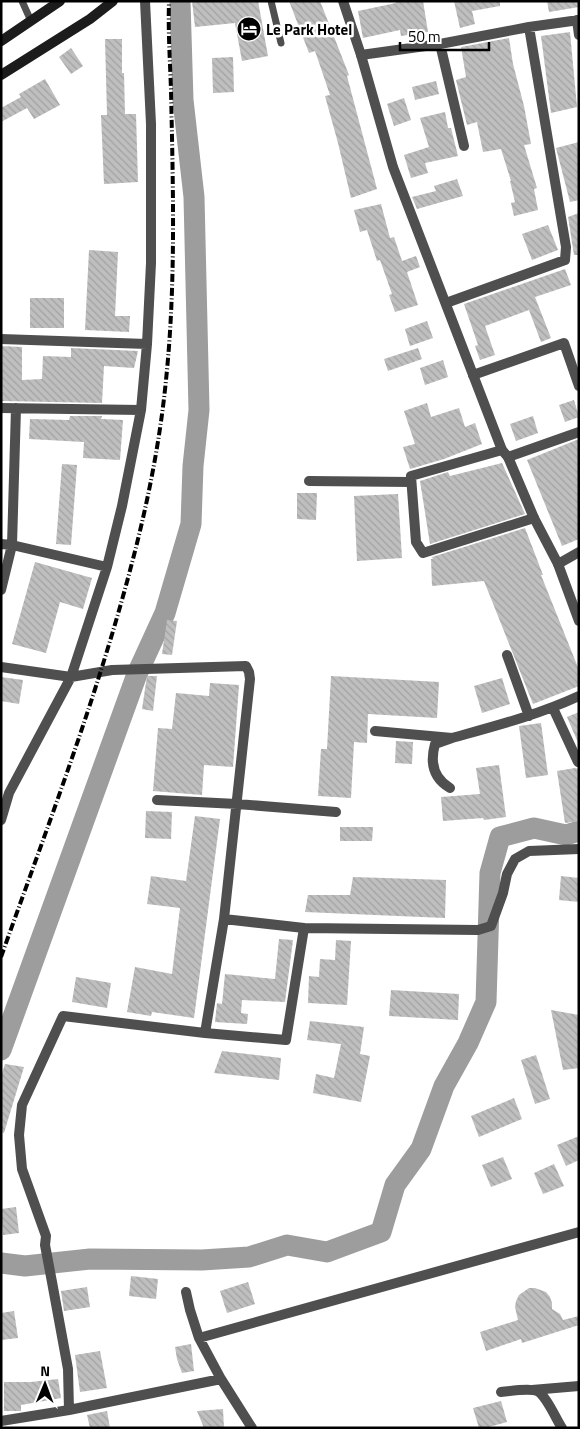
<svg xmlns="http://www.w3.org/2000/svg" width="580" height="1429" font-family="'Titillium Web',sans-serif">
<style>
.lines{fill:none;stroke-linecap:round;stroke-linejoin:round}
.river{stroke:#9d9d9d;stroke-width:21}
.building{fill:url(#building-back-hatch)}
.service{stroke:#4f4f4f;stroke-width:7}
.minor{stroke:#4f4f4f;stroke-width:10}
.tertiary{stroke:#4f4f4f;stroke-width:10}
.secondary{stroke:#1c1c1c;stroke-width:10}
.rail{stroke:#000;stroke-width:4;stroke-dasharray:8 2.5 1 2.5;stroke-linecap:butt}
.labels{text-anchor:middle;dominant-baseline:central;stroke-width:5;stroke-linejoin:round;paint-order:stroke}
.poi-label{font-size:15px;font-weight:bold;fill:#000;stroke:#fff;text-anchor:start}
</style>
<defs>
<pattern id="building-back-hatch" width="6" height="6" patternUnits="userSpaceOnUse" patternTransform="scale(1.25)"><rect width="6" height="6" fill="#bfbfbf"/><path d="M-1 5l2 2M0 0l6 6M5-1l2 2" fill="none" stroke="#a2a2a2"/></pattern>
</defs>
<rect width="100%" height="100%" fill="#fff"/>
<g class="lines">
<path class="river" d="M1 1050 137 674 165 613 191 524 193 466 199 410 194 197 183 100 180 1
M1 1263 25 1266 90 1259 202 1260 249 1257 287 1245 327 1252 381 1232 395 1185 421 1149 444 1086 468 1043 486 1002 490 873 500 837 534 828 566 835 579 831"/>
</g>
<path class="building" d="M192 1H258L268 56 242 61 235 23 195 27Z
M289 1H320L349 75 347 76 377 189 351 198 338 143 325 96 330 95 315 51 309 53Z
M396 1H423L428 32 401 36 400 30 363 38 358 11 396 3Z
M454 1H500V6L472 11 475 24 460 28Z
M547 1H579V7L549 12Z
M570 32 577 107 551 113 541 36Z
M509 38 513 64 524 106 531 144 524 145 537 188 534 189 538 210 514 216 511 203 515 202 510 181H511L501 149 483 152 477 122 467 125 456 80 466 77 461 47Z
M105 39H122V73H124L125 114H136L138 182 104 184 101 115H107Z
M71 48 83 66 71 74 59 57Z
M233 57 234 92 213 93 212 58Z
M45 79 60 105 34 119 27 108 1 122V108L21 97 19 94Z
M436 81 439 94 415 100 412 87Z
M404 98 411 120 394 126 387 104Z
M445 112 448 128H451L458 156 425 163 428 173 411 178 404 155 429 147 420 118Z
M579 142V200L570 202 556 148Z
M457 179 463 196 417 209 412 197 436 191 434 186Z
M381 204 390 238 394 237 402 261 416 256 420 267 407 272 418 305 395 312 389 295 392 294 380 260 377 261 367 230 360 232 354 210Z
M579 213V255H574L568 217Z
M548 225 558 250 532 260 522 234Z
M89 250 118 252 115 316H130L129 332 85 330Z
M565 269 571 285 535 297 551 338 541 342 529 310 485 326 495 355 480 360 475 346 478 345 464 304Z
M30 298H64V328H30Z
M427 321 433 338 410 346 405 329Z
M1 346 22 347V380L42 379 43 356 71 357V348L138 351 134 368 104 366 102 403 2 401Z
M418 348 422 359 388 371 384 359Z
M443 360 448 377 425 385 420 368Z
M574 400 579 417 565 422 559 405Z
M427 403 431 417 459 408 465 427 475 423 482 444 444 459 410 469 403 447 415 444 404 411Z
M70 416H102L101 419 123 420 120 460 83 458 84 442 29 439 30 419 69 420Z
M533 416 538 433 516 441 510 424Z
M579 439V539L562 546 527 460Z
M502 463 525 514 430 544 420 481 448 472 450 476Z
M62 464 77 465 71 545 56 544Z
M297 493H317L316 520 297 519Z
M398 494 402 558 357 561 354 496Z
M525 528 543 575H541L579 670V686L533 704 484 581 432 586 431 559H433L432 557Z
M35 562 92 578 83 609 60 602 46 653 12 644Z
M167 620 177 621 172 655 162 654Z
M147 676H157L153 711 142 709Z
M331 676 439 682 437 718 368 714 367 743 354 742 351 798 318 796 321 749H327Z
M1 677 23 680 19 704 1 701Z
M502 678 510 704 482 713 474 686Z
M210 683 239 685 233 767 204 765 202 795 153 791 158 728 172 729 176 693 209 696Z
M579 712V745L567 717Z
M541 723 548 775 526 778 519 726Z
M396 741 413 742 412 764 395 763Z
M499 765 506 817 484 820 483 818 443 821 441 797 480 794 476 768Z
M575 768 579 769V821L565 823 557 771Z
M146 811 172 812 171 839 145 838Z
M195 816 220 819 194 1018 152 1012 151 1016 127 1012 135 967 172 974 180 908 147 904 151 876 186 881Z
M340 827H373L372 841H340Z
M561 876 579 878V902L559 900Z
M353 877 446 880 445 918 305 912 308 895H350Z
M279 939 293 940 285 1002 242 1000 241 1013 248 1014 247 1024 215 1022 217 1003 222 1004 225 974 275 979Z
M336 940 351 941 347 1005 308 1003 309 976 319 977 320 959 335 960Z
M76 977 111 983 107 1008 72 1002Z
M391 990 459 994 458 1020 389 1016Z
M551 1010 579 1015V1068L563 1070Z
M310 1021 364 1027 360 1054 370 1056 361 1102 313 1093 316 1074 334 1078 341 1044 307 1040Z
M222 1051 281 1058 279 1080 214 1073Z
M536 1055 550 1099 535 1104 521 1060Z
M5 1064 24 1067 4 1133 1 1132V1077Z
M514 1098 522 1119 479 1137 471 1116Z
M579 1136V1160L566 1166 557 1145Z
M503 1157 512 1179 491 1187 482 1165Z
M554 1164 564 1186 543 1194 534 1173Z
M16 1207 19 1233 3 1235 1 1209Z
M131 1276 158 1279 156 1299 129 1296Z
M248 1282 255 1304 227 1313 220 1291Z
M87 1287 90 1307 64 1311 61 1291Z
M529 1288H535L546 1292 550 1297 552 1303V1309L560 1314 563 1320 579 1316V1325L522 1343 521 1339 486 1351 480 1332 518 1320 515 1307 516 1301 519 1295Z
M14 1311 18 1338 1 1340V1313Z
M191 1344 194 1371 182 1373 177 1359 175 1347Z
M100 1351 107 1388 80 1392 75 1355Z
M58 1379 61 1398 21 1405V1411H4V1382H31Z
M501 1401 507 1422 485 1428H479L473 1408Z
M223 1409 224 1428H204L197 1411Z
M107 1411 110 1428H90L87 1415Z"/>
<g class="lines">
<path class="service" d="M22 1 31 21
M271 1 281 43"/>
<path class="minor" d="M145 1 151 124V263L147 344
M577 20 579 35
M440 44 464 146
M361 55 440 44 529 27 579 20
M446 303 565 260 566 247 529 27
M1 339 147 344 141 410 122 506 107 567
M473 375 564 343 579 386
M1 408 141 410
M502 450 411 476 416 542 423 553 534 518
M508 457 579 432
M309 481 411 482
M1 544 12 545 1 590
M558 564 579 552
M507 655 529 716
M1 667 71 677 112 670 246 666 249 672 250 679 224 919 304 928 286 1040 205 1033 63 1016 22 1105 19 1135 22 1169 46 1236 45 1245 52 1282 68 1369 69 1410 1 1421
M553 708 578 762 579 761
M375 731 452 738 435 744C430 762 433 778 450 788
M452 738C495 726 538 715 579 696
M157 800 237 804 336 812
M1 820 9 793 71 677 107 567 12 545 16 408
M304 928 478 930 491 926 503 893 507 874 515 859 529 851 579 849
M205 1033 224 919
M186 1292 190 1310 199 1338 221 1379 252 1428
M199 1338 579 1232
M532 1390 579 1386
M501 1392C510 1391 530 1388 537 1391 546 1395 556 1419 562 1428
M69 1410 221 1379"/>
<path class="tertiary" d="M343 1 361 55 393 167 502 450 508 457 534 518 558 564 579 621"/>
<path class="secondary" d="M1 41 60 1
M1 75 90 19 113 1"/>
<path class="rail" d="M1 957C48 825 98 695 133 559 148 501 160 441 166 380 176 284 173 187 171 90 170 60 168 31 169 1"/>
</g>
<defs>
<symbol id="hotel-disc" viewBox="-11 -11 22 22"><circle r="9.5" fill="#000" stroke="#fff"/><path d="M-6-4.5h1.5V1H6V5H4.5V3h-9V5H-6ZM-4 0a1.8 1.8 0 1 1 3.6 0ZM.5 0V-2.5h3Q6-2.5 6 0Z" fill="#fff"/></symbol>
</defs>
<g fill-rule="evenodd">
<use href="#hotel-disc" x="235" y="15" width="28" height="28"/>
</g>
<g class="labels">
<g class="poi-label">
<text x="266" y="29">Le Park Hotel</text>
</g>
</g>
<rect width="580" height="1429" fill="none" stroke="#000000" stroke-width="5"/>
<g transform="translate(45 1384) rotate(1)" stroke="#ffffff" stroke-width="4" paint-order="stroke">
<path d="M0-4L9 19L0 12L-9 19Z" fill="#000000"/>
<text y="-8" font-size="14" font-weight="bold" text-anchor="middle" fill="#000000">N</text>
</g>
<path d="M400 42v8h89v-8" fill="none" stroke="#000000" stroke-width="2.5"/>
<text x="408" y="42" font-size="15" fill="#000000" stroke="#ffffff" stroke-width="4" paint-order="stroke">50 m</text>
</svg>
